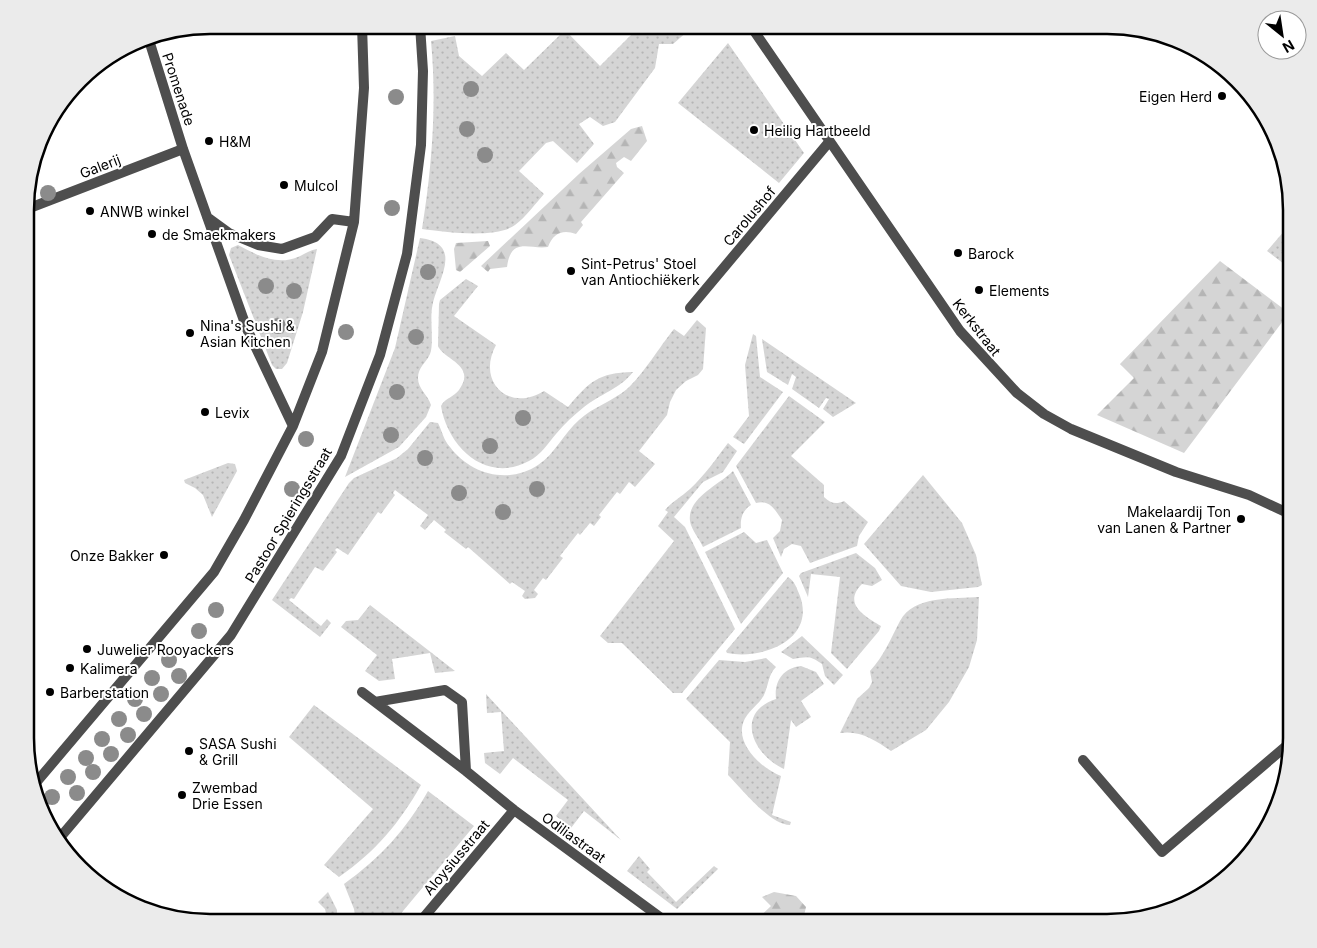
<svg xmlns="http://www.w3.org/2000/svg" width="1317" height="948" font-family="Inter,sans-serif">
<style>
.grass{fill:url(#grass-dots)}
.forest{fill:url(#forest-firs)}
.park{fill:url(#park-crowns)}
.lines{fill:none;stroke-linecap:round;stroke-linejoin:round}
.lane{stroke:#4e4e4e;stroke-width:10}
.street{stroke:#4e4e4e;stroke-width:10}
.tree{fill:#8b8b8b}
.poi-dot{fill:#000;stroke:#fff;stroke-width:2}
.labels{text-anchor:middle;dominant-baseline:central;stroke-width:4;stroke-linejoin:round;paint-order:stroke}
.street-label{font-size:14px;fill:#000;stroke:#fff}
.poi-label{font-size:14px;fill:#000;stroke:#fff;text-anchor:start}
.rim{fill:none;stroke:#000;stroke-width:2.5}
</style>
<defs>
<pattern id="grass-dots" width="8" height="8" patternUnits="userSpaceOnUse" patternTransform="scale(1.25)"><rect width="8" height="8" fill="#d5d5d5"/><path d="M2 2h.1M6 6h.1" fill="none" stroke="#b5b5b5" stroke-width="1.8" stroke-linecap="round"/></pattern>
<pattern id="forest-firs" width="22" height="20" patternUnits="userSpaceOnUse" patternTransform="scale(1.25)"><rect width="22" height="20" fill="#d5d5d5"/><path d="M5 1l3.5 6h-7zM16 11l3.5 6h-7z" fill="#b5b5b5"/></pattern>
<pattern id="park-crowns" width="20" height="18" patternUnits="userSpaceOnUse" patternTransform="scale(1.25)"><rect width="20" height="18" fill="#d5d5d5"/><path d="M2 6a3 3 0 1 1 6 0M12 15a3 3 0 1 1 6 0" fill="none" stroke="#b5b5b5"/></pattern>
</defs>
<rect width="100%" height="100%" fill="#fff"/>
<path class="grass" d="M641 25H695L673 44H659L655 68 615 122 603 126 590 117 579 124 594 144 577 163 553 141 546 143 519 171 544 194C535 204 526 217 515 225 497 239 444 232 422 229 432 167 437 104 431 41L455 36 459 56 482 76 506 53 524 70 565 30 600 66Z
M728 43 804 153 779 183 678 103Z
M1292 222V270L1267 251Z
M420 238C467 244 435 283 432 308 430 320 434 345 430 354 426 363 418 367 418 378 418 389 428 395 431 405L426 417 399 447 345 477 395 348Z
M238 245C257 255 276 266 298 257 305 254 310 250 317 249L303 312 287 363 282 369H276L272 365 229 255 231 248Z
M466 279 478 286 454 316 496 345C476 382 509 413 544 391L568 407C590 381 598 373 633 372 620 389 600 394 584 407 574 415 564 424 556 434 548 443 541 455 529 461 487 484 448 448 441 406 445 398 454 397 459 390 477 365 444 360 438 346L439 304 440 300Z
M697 320 706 328 703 369 698 375 686 381 676 390 670 402 667 415 639 451 655 464 635 487 629 482 620 494 617 492 599 515 601 517 594 526 590 523 580 535 578 533 560 556 563 558 546 580 543 578 534 590 538 594 535 598 525 599 522 596 525 591 512 582 510 584 468 547 466 549 444 532 446 530 434 520 425 530 420 526 428 515 395 490 393 493 395 495 381 514 378 512 348 555 337 548 335 550 337 552 323 571 315 567 294 599 291 598 289 600 321 626 327 619 331 623 320 637 272 600 349 483 354 478 397 458 408 449 430 422 438 423C442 431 444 441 450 447 470 474 508 485 538 465 555 454 564 433 579 420 593 407 613 401 627 389 643 375 660 346 674 329L684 336Z
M753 334 756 336 760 377 783 392 744 444 733 437 749 416 745 365Z
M762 339 856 403 833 417 823 409 829 399 826 398 819 408 792 389 796 377 792 374 788 385 767 372Z
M789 396 825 422 791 456 824 485V497C830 503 836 505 844 501L868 522 859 536 857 546 810 563 801 546 792 544 784 549 781 557 773 538 780 531 782 520C775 510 770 499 756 503L736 466Z
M728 443 737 451 723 472 703 482 674 517 685 527 735 629 682 693H673L622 643H608L600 636 674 541 658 526 668 512 665 510C673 501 681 497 690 489 704 476 716 459 728 443Z
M228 463 235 464 237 471 212 517 203 495 195 488 185 483 184 480Z
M733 471 751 505C743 510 740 518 741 528L703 547C700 540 691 529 690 521 687 498 719 485 733 471Z
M923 475 962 523 976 555 982 585 978 587 931 592 901 586 864 544Z
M744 532 756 543 767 540 783 573 741 624 705 552Z
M856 553 875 568 882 580 872 586 862 584C842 604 865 616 881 626L879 631 847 669 831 653 840 577 811 574 808 597 799 576 801 573Z
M788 577C795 581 797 589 800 596 816 641 761 660 727 653L726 651Z
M979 597 977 640 969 667 949 702 926 730 891 751C875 740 860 730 840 733L857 699 869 688 872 682 870 671C884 656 890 640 900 621 914 595 954 599 979 597Z
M370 605 455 671 435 673 430 653 392 659 395 679 379 681 365 671 377 655 341 627 346 621 358 620Z
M802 636 843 675 834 685 825 676 822 664C809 655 808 657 793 659L781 652Z
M766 658 776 667C768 675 769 684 764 695 759 705 747 711 743 723 736 746 763 769 781 776L772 815 791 822 790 825C770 825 742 789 728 775L730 742 686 699 719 660 745 662Z
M801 666 816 672 824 684 801 701 811 717 796 727 791 720 784 769C753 755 734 713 776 699 774 681 783 668 801 666Z
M486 694 621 840 584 811 571 828 556 816 568 800 513 758 500 774 485 763 484 753 504 751 501 712 487 713Z
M314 705 421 785C399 824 375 852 339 877L324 865 373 809 289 737Z
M428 791 474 826 393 923H356L354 909 344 884C380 858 406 830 428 791Z
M639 856 650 869 647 872 676 902 714 866 718 869 677 909 627 871Z
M328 892 337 910V923H328L325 909 318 902Z"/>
<path class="forest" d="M642 126 647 141 631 161 624 157 616 163 617 167 624 173 581 222 583 225 576 234C563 229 553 233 548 247 530 250 511 236 507 267L490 269 488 272 481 266 579 174 631 129Z
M488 241 490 246 460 272 456 270 454 249 456 243Z
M1220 261 1289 313 1184 453 1097 415 1134 378 1120 364Z
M774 892 796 896 806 907 803 920 801 923H753L771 906 762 897Z"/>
<path class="park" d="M1292 234V259L1279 249Z"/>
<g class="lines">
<path class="lane" d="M1083 760 1162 852 1292 741"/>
<path class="street" d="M750 25 960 331 1017 393 1044 414 1071 429 1176 472 1249 495 1292 515
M148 37 183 149 247 329 293 426
M27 209 183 149
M207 217 229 233 258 245 282 249 315 237 332 219 354 222
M690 308 829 142
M362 692 466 771
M375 702 445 690 462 702 466 771 514 810 668 923
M34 785 214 572 244 520 293 426 322 352 354 222 364 88 362 25
M58 840 231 635 341 456 380 355 407 254 421 145 423 71 420 25
M419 923 514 810"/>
</g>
<g class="tree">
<circle cx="471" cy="89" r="8"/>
<circle cx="396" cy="97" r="8"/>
<circle cx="467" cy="129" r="8"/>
<circle cx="485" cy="155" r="8"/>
<circle cx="48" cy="193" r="8"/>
<circle cx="392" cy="208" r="8"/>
<circle cx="428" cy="272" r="8"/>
<circle cx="266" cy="286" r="8"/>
<circle cx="294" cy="291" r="8"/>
<circle cx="278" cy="326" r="8"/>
<circle cx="346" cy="332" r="8"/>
<circle cx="416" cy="337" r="8"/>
<circle cx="397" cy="392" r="8"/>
<circle cx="523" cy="418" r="8"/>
<circle cx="391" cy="435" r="8"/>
<circle cx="306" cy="439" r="8"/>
<circle cx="490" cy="446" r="8"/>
<circle cx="425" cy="458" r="8"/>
<circle cx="292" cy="489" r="8"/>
<circle cx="537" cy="489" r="8"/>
<circle cx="459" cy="493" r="8"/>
<circle cx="503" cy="512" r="8"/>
<circle cx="216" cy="610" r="8"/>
<circle cx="199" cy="631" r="8"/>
<circle cx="169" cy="660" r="8"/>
<circle cx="179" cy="676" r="8"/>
<circle cx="152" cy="678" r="8"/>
<circle cx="161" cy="694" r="8"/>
<circle cx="135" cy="699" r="8"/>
<circle cx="144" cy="714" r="8"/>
<circle cx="119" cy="719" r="8"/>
<circle cx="128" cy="735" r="8"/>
<circle cx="102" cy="739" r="8"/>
<circle cx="111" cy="754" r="8"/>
<circle cx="86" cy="758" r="8"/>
<circle cx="93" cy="772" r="8"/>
<circle cx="68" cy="777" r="8"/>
<circle cx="77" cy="793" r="8"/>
<circle cx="52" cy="797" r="8"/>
</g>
<g class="poi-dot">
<circle cx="1222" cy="96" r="5"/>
<circle cx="754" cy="130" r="5"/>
<circle cx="209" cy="141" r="5"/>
<circle cx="284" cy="185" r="5"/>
<circle cx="90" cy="211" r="5"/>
<circle cx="152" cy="234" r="5"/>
<circle cx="958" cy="253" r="5"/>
<circle cx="571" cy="271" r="5"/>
<circle cx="979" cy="290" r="5"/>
<circle cx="190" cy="333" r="5"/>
<circle cx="205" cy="412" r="5"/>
<circle cx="1241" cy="519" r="5"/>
<circle cx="164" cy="555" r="5"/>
<circle cx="87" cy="649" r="5"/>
<circle cx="70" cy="668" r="5"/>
<circle cx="50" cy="692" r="5"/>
<circle cx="189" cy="751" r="5"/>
<circle cx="182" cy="795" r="5"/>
</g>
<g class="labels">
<g class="street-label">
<text transform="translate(179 89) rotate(72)">Promenade</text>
<text transform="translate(100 166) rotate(-21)">Galerij</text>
<text transform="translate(749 216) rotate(-50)">Carolushof</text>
<text transform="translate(977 327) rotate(52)">Kerkstraat</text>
<text transform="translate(288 515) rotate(-59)">Pastoor Spieringsstraat</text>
<text transform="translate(574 837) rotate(36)">Odiliastraat</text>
<text transform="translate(456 857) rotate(-50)">Aloysiusstraat</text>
</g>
<g class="poi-label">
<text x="1212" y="96" text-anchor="end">Eigen Herd</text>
<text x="764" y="130">Heilig Hartbeeld</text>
<text x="219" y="141">H&amp;M</text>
<text x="294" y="185">Mulcol</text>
<text x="100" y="211">ANWB winkel</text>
<text x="162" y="234">de Smaekmakers</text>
<text x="968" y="253">Barock</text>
<text x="581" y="263">Sint-Petrus' Stoel<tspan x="581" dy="16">van Antiochiëkerk</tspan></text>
<text x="989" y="290">Elements</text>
<text x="200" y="325">Nina's Sushi &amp;<tspan x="200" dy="16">Asian Kitchen</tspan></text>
<text x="215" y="412">Levix</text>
<text x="1231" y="511" text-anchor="end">Makelaardij Ton<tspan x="1231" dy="16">van Lanen &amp; Partner</tspan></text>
<text x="154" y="555" text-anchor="end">Onze Bakker</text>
<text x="97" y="649">Juwelier Rooyackers</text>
<text x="80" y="668">Kalimera</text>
<text x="60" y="692">Barberstation</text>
<text x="199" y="743">SASA Sushi<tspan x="199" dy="16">&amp; Grill</tspan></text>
<text x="192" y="787">Zwembad<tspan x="192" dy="16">Drie Essen</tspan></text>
</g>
</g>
<path d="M0 0H1317V948H0ZM210 34H1107A176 176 0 0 1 1283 210V738A176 176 0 0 1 1107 914H210A176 176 0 0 1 34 738V210A176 176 0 0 1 210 34Z" fill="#ebebeb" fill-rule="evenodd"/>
<path class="rim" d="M210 34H1107A176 176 0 0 1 1283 210V738A176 176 0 0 1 1107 914H210A176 176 0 0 1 34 738V210A176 176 0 0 1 210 34Z"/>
<g transform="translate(1282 35) rotate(150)"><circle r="24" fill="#ffffff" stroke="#999999"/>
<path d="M0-4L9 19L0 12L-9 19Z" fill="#000000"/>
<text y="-8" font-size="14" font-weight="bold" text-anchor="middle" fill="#000000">N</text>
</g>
</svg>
